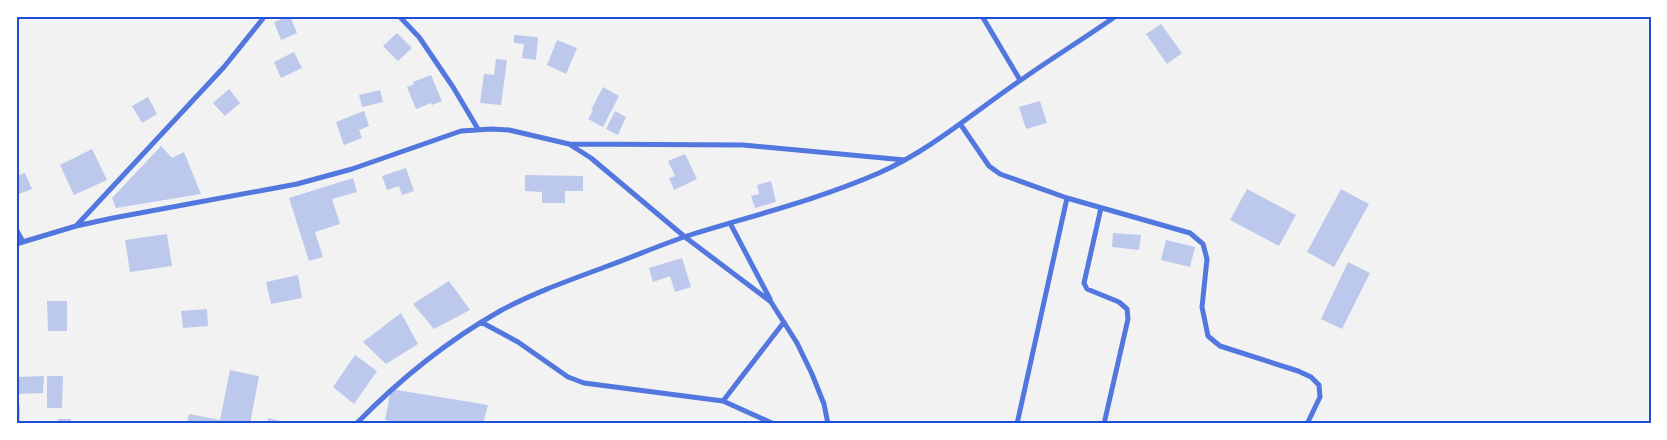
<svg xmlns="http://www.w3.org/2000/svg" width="1667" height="440" font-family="Signika,sans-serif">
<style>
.building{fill:#bdc9ec}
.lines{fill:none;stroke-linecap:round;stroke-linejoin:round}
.minor{stroke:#5277de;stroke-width:5}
.neatline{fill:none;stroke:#1d4ed8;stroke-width:2}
</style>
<rect width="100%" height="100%" fill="#f2f2f2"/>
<path class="building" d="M290 16 297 33 281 40 274 22Z
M1161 24 1182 53 1167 64 1146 34Z
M397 33 412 48 398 61 383 46Z
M514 35 538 37 536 60 522 58 524 44 514 43Z
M557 40 577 48 566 74 547 65Z
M294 52 302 68 281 78 274 62Z
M496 59 507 60 501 105 480 103 484 74 494 75Z
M431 75 442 101 432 105 431 103 416 109 407 87 414 84 413 82Z
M603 87 619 96 603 127 588 119 593 111 591 110Z
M229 89 240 103 225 116 213 103Z
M380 90 383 102 362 107 359 95Z
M148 97 157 114 142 123 132 106Z
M1040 101 1047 123 1026 129 1019 107Z
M364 111 369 126 359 130 362 138 344 145 336 122Z
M615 111 626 117 618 135 606 129Z
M161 146 172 158 184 152 201 194 116 208 112 198Z
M92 149 107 180 74 195 60 165Z
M685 154 697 179 674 190 669 178 675 176 668 161Z
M406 168 414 191 402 195 399 186 387 190 382 176Z
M25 173 32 189 16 195V176Z
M525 175 583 176V191H565V203H542V192L525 191Z
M353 178 357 192 332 199 340 224 315 232 323 257 309 261 289 198Z
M771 181 776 202 755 208 751 196 759 194 757 185Z
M1247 189 1296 215 1279 246 1230 220Z
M1341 189 1369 204 1334 267 1307 252Z
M1113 233 1141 235 1139 250 1112 247Z
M167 234 172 266 130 272 125 240Z
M1166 240 1195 247 1190 267 1161 260Z
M682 258 691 287 675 292 670 276 653 282 649 268Z
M1348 262 1370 273 1342 329 1321 319Z
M298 275 302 298 271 304 266 282Z
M449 281 470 310 434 329 413 304Z
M47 301H67V331H48Z
M207 309 208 326 183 328 181 311Z
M401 313 418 344 386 364 363 342Z
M355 355 377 371 354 404 333 387Z
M230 370 259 376 250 424H187L189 414 220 420Z
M44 376 43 393 17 394 16 377Z
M47 376H63L62 408H47Z
M391 389 488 405 483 424H404L385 420Z
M16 405H20V424H16Z
M268 418 289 423V424H267Z
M58 419H71V424H58Z"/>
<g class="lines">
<path class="minor" d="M399 16 419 37 453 87 478 129
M982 16 1020 80
M961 125 989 166 1000 174 1067 198 1190 233 1203 244 1207 259 1202 307 1208 336 1220 346 1298 371 1311 377 1319 385 1320 397 1307 424
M569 144 591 158 685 237 771 302 797 343 812 374 824 404 828 424
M1101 208 1084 283 1087 289 1119 302 1127 309 1128 319 1104 424
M730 223 770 299
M76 226 224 67 265 16
M16 229 23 242
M16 244 76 226 113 218 297 184 352 169 461 131 491 129 509 130 569 144 743 145 905 160
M481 322 518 342 568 377 584 383 723 401 774 424
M723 401 784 322
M356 424C399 380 447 341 500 311 533 293 570 280 605 267 633 257 660 245 687 236 751 216 817 200 879 173 931 150 974 112 1021 80 1052 58 1085 38 1116 16
M1017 424 1067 198"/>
</g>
<rect width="1667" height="440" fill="none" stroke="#ffffff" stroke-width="35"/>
<rect x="18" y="18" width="1632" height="404" class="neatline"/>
</svg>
